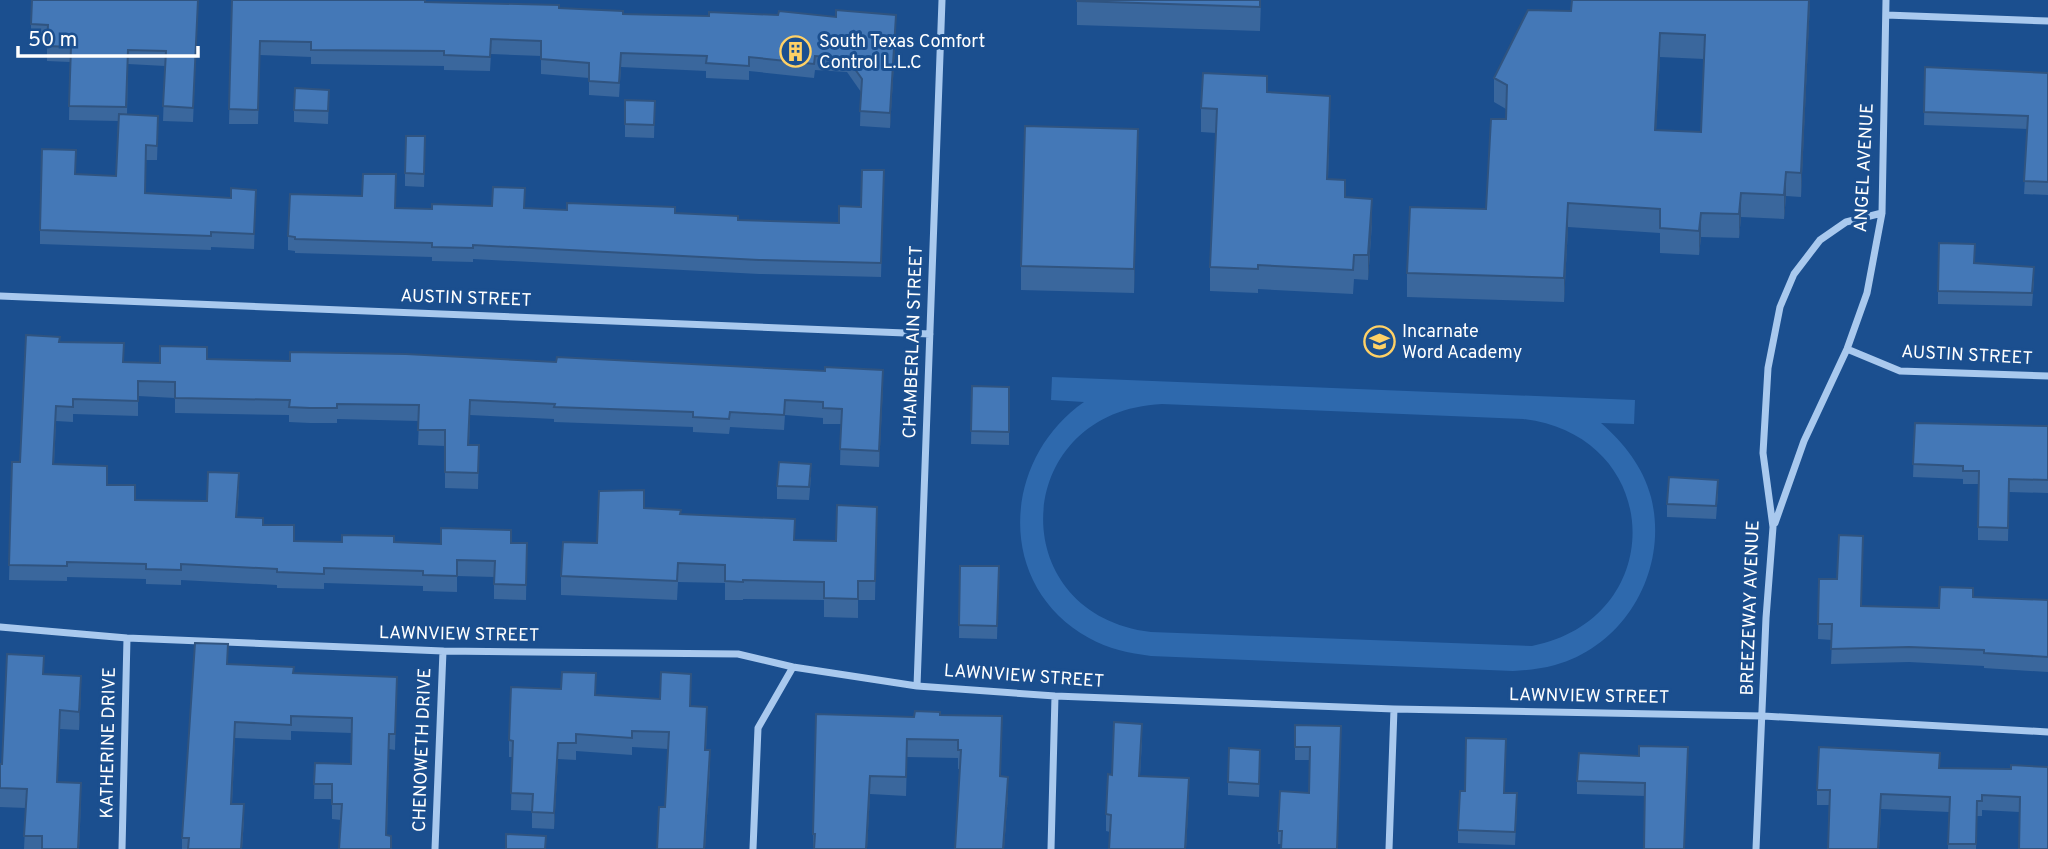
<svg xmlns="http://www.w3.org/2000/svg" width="2048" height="849" font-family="Overpass,sans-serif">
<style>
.green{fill:#2e69ad;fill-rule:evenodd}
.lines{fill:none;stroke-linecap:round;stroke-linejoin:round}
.minor{stroke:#a9c9ee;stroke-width:7}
.wall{fill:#3a679d;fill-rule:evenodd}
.shaded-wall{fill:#305480}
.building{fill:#4478b7;stroke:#305480;stroke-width:2;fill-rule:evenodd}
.labels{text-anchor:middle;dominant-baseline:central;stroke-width:6;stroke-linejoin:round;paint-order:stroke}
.poi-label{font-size:18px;fill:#fff;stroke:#1b4f8f;text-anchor:start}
.street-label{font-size:18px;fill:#fff;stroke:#1b4f8f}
</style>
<rect width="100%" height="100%" fill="#1b4f8f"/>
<path class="green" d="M1052 377 1635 400 1634 424 1601 423C1624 443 1643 467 1651 497 1669 568 1627 645 1555 665 1541 669 1527 670 1513 671L1151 656C1129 653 1108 649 1089 638 995 586 1001 460 1084 402L1051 400ZM1162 404 1523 419C1665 436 1670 619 1532 646L1151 632C1001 614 1010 411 1162 404Z"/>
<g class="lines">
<path class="minor" d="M1886 15 2048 21
M0 296 930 334
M1847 349 1900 371 2048 376
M1775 523 1804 441 1847 349 1867 293 1882 213 1886 0
M0 627 127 638 443 651 738 654 793 667 917 686 1055 696 1394 709 1763 716 2048 732
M917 686 942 0
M122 849 127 638
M435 849 443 651
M753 849 758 728 793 667
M1051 849 1055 696
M1389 849 1394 709
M1756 849 1766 618 1773 527 1763 453 1768 368 1780 307 1794 274 1820 240 1846 222 1882 213"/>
</g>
<path class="wall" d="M198 0 193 122 163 121 165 66 128 64 127 115 158 131 157 160H146L145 194 231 198 256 190 254 249 211 247V250L40 244V230L75 174 116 176 118 121 69 120 70 62 47 61V40L31 39V24Z
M232 0 425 2 559 8 623 14 896 29 890 128 860 126 861 92 847 72 815 70 814 78 749 71V80L706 78V71L621 67 619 97 589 95V78L541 74V56L491 54 490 71 444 70V66L311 64V57L260 55 258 124H229Z
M1077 0H1261L1260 31 1077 25Z
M1810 0 1801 197 1786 196 1784 219 1741 217 1739 238 1701 237 1699 255 1660 253V233L1568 227 1564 302 1407 297V273L1486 209 1506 119V109L1494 102V78L1571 11ZM1660 57 1704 59 1701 132 1656 130Z
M1925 67 2048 73V195L2024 194 2028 129 1924 125Z
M329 90 328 124 294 122V110Z
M1267 92 1330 120 1328 179 1345 197 1372 223 1368 280 1354 279 1353 294 1258 289V293L1210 291V267L1216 133 1201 132V108Z
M625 100 655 101 654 138 625 137Z
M425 149 424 187 405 186V173Z
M1138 153 1134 293 1021 290V266Z
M884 170 881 277 759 274 473 259V262L432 261V257L295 253V251L288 250V236L396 208H525L675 213 738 220 839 223 861 207Z
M1975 263 2034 280 2032 306 1938 304V291Z
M60 342 124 362 160 363 207 359 883 386 879 467 840 465 841 424H823V418L785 415 784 430 730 427 729 434 693 432V427L554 422V419L470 415 469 445H479L478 489 445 488V446L418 445 419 421 337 419V423H310L289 422V415L175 413V398L138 396V416L73 414V422L56 421 54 464 107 485 135 500 207 501 239 488 237 517 263 525 294 541 441 544 527 543 526 600 494 599V577L457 576V592L423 591V586L324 583V589L277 588V585L181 580V585L146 584V579L67 577V581L9 580 12 462H20Z
M972 386 1009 387V445L971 444Z
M1915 423 2048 426V493L2009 492 2008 541 1978 540V484H1963V479L1913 477Z
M811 477 809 500 777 499V486Z
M1718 493 1716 519 1667 517V504Z
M877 507 875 600H858V618L824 617V600L743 599V600H725V583L678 582 677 600 561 595V576L597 543 644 508 681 514 794 540 836 541Z
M960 566H999L997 639 959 638Z
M1819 579H1837L1861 606 1939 608 1973 597 2048 600V672L1984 668V666L1909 662 1831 664 1832 640 1818 639Z
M228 664 294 673 397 677 395 750 389 749 387 835 391 849 341 820 332 819V799H314L315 763 351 764 352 733 291 731V740L235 738 232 804 244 819 242 849H182V838Z
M44 674 81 694 79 730 60 729 57 782 81 801 79 849H24L26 808 0 807V764H2Z
M691 691V706L707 723 706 750 710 767 705 849H657L665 807 668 749 632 747V755L576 751V760L558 759 554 829 532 828V811L511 810 512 757H509V740L596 695 660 699Z
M816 714 914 717 940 715 1002 735 1000 776 1008 795 1004 849H955L960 769H958V758L907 757 906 796 870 794 867 849H813Z
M1295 725 1341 739 1281 844H1278V831L1309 793 1310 760H1295Z
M1142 741 1140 776 1189 795 1186 849H1109L1110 832 1106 831V814L1112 775Z
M1639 756 1685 849 1645 796 1577 794V781Z
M1260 763 1259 797 1228 795V782Z
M2048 767 2019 812 1982 810V816H1977L1976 849H1948L1949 812 1881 809 1879 849H1828L1829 805H1817V790L1940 768 2011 769Z
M1465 791 1505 793 1517 806 1515 845 1458 843V830Z"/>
<path class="shaded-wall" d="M1809 0H1810L1801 197V173Z
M896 15V29L890 128V113Z
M1660 33V57L1655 155V130Z
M1138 129V153L1134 293V269Z
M1786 172V196L1784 219V195Z
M1741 193V217L1739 238V214Z
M1372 199V223L1368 280V255Z
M1568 203V227L1564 302V278Z
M1701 213V237L1699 255V231Z
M883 370V386L879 467V451Z
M81 676V694L79 730V712Z
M60 710V729L57 800V782Z
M558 743V759L554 829V813Z
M710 750 705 849H704Z
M870 776V794L867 849H866Z
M1008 777V795L1004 849H1003Z
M1189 778V795L1186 849H1185Z
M81 783 79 849H78Z"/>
<path class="building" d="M32 0H198L193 108 163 106 166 51 128 50 126 107 69 106 71 47 47 46 48 25 31 24Z
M232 0H425V2L559 5V8L623 11V14L709 16V12L778 15 779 11 836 17V10L896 15 890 113 860 111 862 79 847 58 815 56 814 64 749 57V66L706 63 707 56 621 53 619 83 589 81V63L541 59V41L491 39 490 57 444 55V51L311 50V42L260 41 258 110 229 109Z
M1077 0H1260V7L1077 1Z
M1572 0H1809L1801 173 1786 172 1784 195 1741 193 1739 214 1701 213 1699 231 1660 228V209L1568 203 1564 278 1407 273 1410 207 1486 209 1491 119H1506L1507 85 1494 78 1528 10 1571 11ZM1660 33 1705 35 1701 132 1655 130Z
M1925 67 2048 73V182L2024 181 2028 116 1924 112Z
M1203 73 1267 76V92L1330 96 1327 179 1345 180V197L1372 199 1368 255H1354L1353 270 1258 265V269L1210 267 1217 109 1201 108Z
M295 88 329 90 328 111 294 110Z
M625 100 655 101 654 125 625 124Z
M119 114 158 116 157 146 146 145 145 193 231 198V188L256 190 254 234 211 232V236L40 230 42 149 76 150 75 174 116 176Z
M1025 126 1138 129 1134 269 1021 266Z
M406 136H425L424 174 405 173Z
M862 170H884L881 263 759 260 473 245V248L432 247V243L295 239V237L288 236 290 194 362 196 363 174H396L395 208 432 209V204L492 206 493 187 525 188 524 208 567 210V203L675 207V213L738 216V220L839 223V206L861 207Z
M1939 243 1975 244 1974 263 2034 267 2032 293 1938 291Z
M26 335 60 337 59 342 124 343 123 362 160 363V346L207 347V359L290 361V352L406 354 556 362 557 357 825 371V367L883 370 879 451 840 449 842 409 823 408V402L785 400 784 415 730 412 729 419 693 417V412L554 407 555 404 470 400 468 445H479L478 473 445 472V430H418L419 405 337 404V408H310L289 407 290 400 175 398V382L138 381V401L73 399V407L56 406 53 464 107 466V485H135V500L207 501 208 472 239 473 236 517 263 518V525H294V541L342 542V535L394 536V542L441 544V528L511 530V543H527L526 585 494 584 495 561 457 560V576L423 575V571L324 568V574L277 572V569L181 564V570L146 569V564L67 562V566L9 565 12 462H20Z
M972 386 1009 387V432L971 431Z
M1915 423 2048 426V480L2009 479 2008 528 1978 527 1979 471H1963V466L1913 464Z
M779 462 811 464 809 487 777 486Z
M1669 477 1718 480 1716 506 1667 504Z
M644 490V508L681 510 680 514 795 519 794 540 836 541 837 505 877 507 875 581H858V599L824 598V582L743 580V582L725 581V565L678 563 677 581 561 576 563 542 597 543 599 491Z
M1839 535 1863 536 1861 606 1939 608 1940 587 1973 588V597L2048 600V657L1984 653V650L1909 647 1831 649 1832 624H1818L1819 579H1837Z
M960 566H999L997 626 959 625Z
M195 643 228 644 227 664 294 667 293 673 397 677 395 734H389L386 835 391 836V849H339L342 804H332V784H314L315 763 351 764 352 718 291 716V725L235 722 231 804H244L241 849H188L189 838H182Z
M7 654 44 656 43 674 81 676 79 712 60 710 57 782 81 783 78 849H42V836H24L27 789 0 788V764H2Z
M562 672 596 673 595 695 660 699 661 672 691 674 690 706 707 707 705 750H710L704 849H657L659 807H665L669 732 632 731V738L576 734V743H558L554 813 532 812 533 794 511 793 513 741 509 740 511 687 561 689Z
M915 711 940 712V715L1002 716 1000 776 1008 777 1003 849H955L961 750H958V740L907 739 906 777 870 776 866 849H814L815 834H813L816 714 914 717Z
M1114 722 1142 724 1139 776 1189 778 1185 849H1109L1111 815 1106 814 1108 774 1112 775Z
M1295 725 1341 726 1337 849H1281L1282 831H1278L1280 791 1309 793 1310 747H1295Z
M1466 738 1506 739 1504 793H1517L1515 832 1458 830 1460 791H1465Z
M1639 746 1688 747 1684 849H1644L1645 783 1577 781 1579 753 1639 756Z
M1819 747 1940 753 1939 768 2011 769V765L2048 767V849H2019L2020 797 1982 795V801H1977L1976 844H1948L1950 797 1881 794 1878 849H1828L1830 790H1817Z
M1229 748 1260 750 1259 784 1228 782Z
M506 834 546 836 545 849H506Z"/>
<defs>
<symbol id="building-ring" viewBox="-11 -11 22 22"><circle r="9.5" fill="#1b4f8f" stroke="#ffd166" stroke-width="1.5"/><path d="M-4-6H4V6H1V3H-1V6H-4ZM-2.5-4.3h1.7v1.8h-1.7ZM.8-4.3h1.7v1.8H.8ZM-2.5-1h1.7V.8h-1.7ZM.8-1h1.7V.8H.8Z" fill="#ffd166"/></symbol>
<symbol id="school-ring" viewBox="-11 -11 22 22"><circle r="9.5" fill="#1b4f8f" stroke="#ffd166" stroke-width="1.5"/><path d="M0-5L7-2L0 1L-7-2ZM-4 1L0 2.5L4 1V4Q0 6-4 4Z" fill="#ffd166"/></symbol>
</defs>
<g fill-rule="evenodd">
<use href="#building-ring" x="778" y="34" width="35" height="35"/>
<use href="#school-ring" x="1362" y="324" width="35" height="35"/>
</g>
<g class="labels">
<g class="poi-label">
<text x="819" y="42">South Texas Comfort<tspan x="819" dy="21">Control L.L.C</tspan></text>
<text x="1402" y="332">Incarnate<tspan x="1402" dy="21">Word Academy</tspan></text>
</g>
<g class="street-label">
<text transform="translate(1865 168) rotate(-87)">ANGEL AVENUE</text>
<text transform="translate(466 299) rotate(2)">AUSTIN STREET</text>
<text transform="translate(914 342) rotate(-88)">CHAMBERLAIN STREET</text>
<text transform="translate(1967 356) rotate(3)">AUSTIN STREET</text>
<text transform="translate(1751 608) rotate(-88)">BREEZEWAY AVENUE</text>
<text transform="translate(459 635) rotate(1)">LAWNVIEW STREET</text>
<text transform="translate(1024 677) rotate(4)">LAWNVIEW STREET</text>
<text transform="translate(1589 697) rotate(1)">LAWNVIEW STREET</text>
<text transform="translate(109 743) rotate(-89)">KATHERINE DRIVE</text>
<text transform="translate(423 750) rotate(-88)">CHENOWETH DRIVE</text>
</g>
</g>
<path d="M18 46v10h180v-10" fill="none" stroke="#ffffff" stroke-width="3.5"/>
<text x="28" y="46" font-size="21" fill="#ffffff" stroke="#1b4f8f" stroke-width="5" paint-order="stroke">50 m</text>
</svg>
